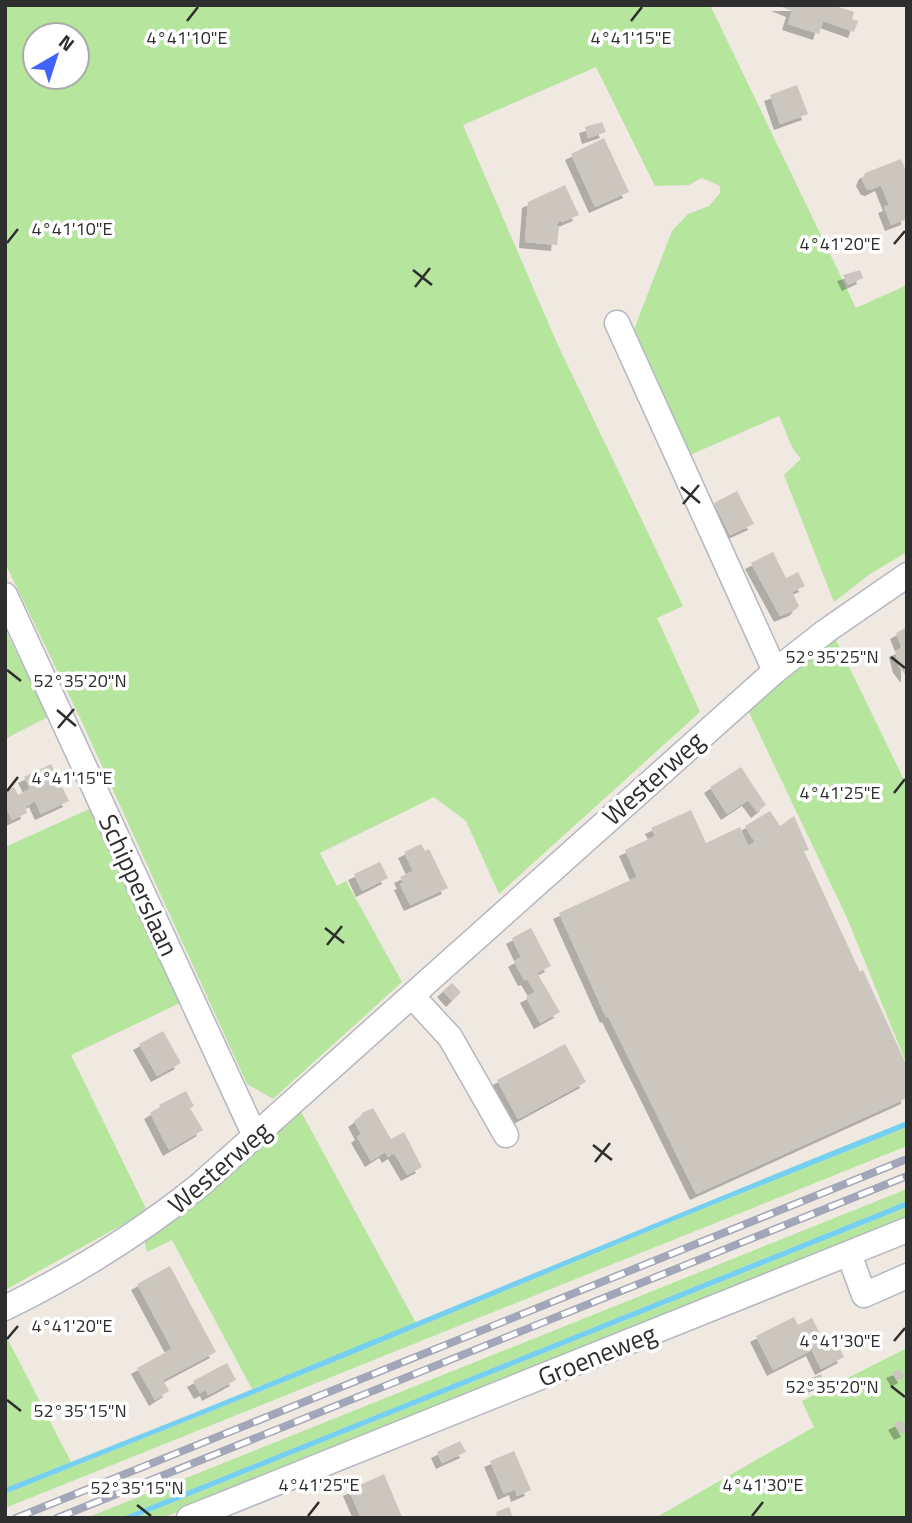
<svg xmlns="http://www.w3.org/2000/svg" width="912" height="1523" font-family="'Titillium Web',sans-serif">
<style>
.green{fill:#b6e59e;fill-rule:evenodd}
.water{fill:#75cff0}
.building{fill:#cbc7bf;filter:url(#shadow)}
.lines{fill:none;stroke-linecap:round;stroke-linejoin:round}
.minor-casing{stroke:#b4b7c1;stroke-width:27}
.minor{stroke:#fff;stroke-width:24}
.rail-casing{stroke:#a3a6b8;stroke-width:8}
.rail{stroke:#fff;stroke-width:5;stroke-dasharray:16;stroke-linecap:butt}
.ticks{fill:none;stroke:#2e2e2e;stroke-width:2.5}
.labels{text-anchor:middle;dominant-baseline:central;stroke-width:7;stroke-linejoin:round;paint-order:stroke}
.street-label{font-size:26px;fill:#2e2e2e;stroke:#fff}
.ticks-label{font-size:18px;text-anchor:middle;fill:#2e2e2e;stroke:#fff;stroke-width:7;stroke-linejoin:round;paint-order:stroke}
</style>
<defs>
<filter id="shadow"><feDropShadow dx="-6" dy="6" stdDeviation="0" flood-color="#0004"/></filter>
</defs>
<rect width="100%" height="100%" fill="#efe9e1"/>
<path class="green" d="M5 5H710L856 308 907 285V552L870 574 834 602 784 475 801 459 793 449 779 416 688 456 633 332 672 231 688 214 709 206 720 193V186L702 178 689 185 655 186 596 67 463 125 557 343 683 606 657 618 700 712 499 894 466 821 434 797 320 853 337 886 346 881 402 982 273 1099 247 1084 82 722 5 563ZM35 35H77V77H35Z
M5 629 48 717 5 739Z
M834 636 907 786V1065L847 918 746 706Z
M94 807 182 1002 71 1055 147 1211 5 1290V847Z
M299 1108 416 1323 252 1389 172 1240 147 1252 144 1239Z
M907 1127V1146L5 1508V1494L329 1364 695 1212Z
M907 1189V1201L120 1518H86Z
M907 1207V1218C659 1319 411 1417 163 1518H134Z
M5 1334 71 1462 5 1488Z
M907 1348V1518H655L814 1427 802 1401Z"/>
<path class="water" d="M907 1121V1127L695 1212 329 1364 5 1494V1488C308 1370 606 1241 907 1121Z
M907 1201V1207L134 1518H120Z"/>
<path class="building" d="M777 5H833L854 12 852 19 858 21 854 32 823 21 819 34 788 24 792 11Z
M797 85 808 114 780 124 770 95Z
M602 122 606 132 588 138 585 127Z
M604 138 629 192 595 207 571 154Z
M901 159 907 173V219L891 225 884 207 889 205 881 185 871 190 867 189 862 180 865 173Z
M565 185 579 215 562 222 560 220 556 225 559 227 557 245 525 242 528 202Z
M860 270 863 278 848 285 843 275Z
M737 491 754 524 730 535 714 503Z
M773 552 786 578 798 572 805 586 792 592 799 606 795 610 780 616 751 563Z
M907 627V677L899 667 895 651 902 648 896 633Z
M51 764 69 801 41 814 35 801 25 807 27 813 12 820 5 805V792L14 787 18 795 30 789 24 777Z
M741 767 766 805 757 812 748 800 727 814 710 787Z
M691 810 706 843 740 827 748 846 755 842 745 826 770 811 780 826 794 816 809 850 804 851 860 972 863 970 907 1066V1098L696 1194 608 1016 606 1017 559 913 637 877 625 850 655 836 651 828Z
M421 844 425 851 429 849 448 888 410 905 400 884 403 883 400 877 413 871 404 852Z
M380 862 388 878 362 891 354 874Z
M531 928 551 966 537 973 560 1012 540 1023 526 997 535 992 527 979 524 980 514 961 521 957 512 938Z
M452 983 461 992 452 1001 443 991Z
M163 1031 181 1063 157 1076 139 1044Z
M565 1044 586 1082 518 1119 497 1080Z
M186 1091 194 1106 190 1108 203 1130 169 1150 150 1113 160 1107 159 1105Z
M373 1108 391 1139 404 1132 422 1167 407 1175 394 1153 388 1157 385 1152 371 1161 357 1137 361 1134 354 1121 360 1117 362 1113Z
M170 1266 216 1352 163 1380 169 1391 155 1400 137 1368 172 1349 137 1284Z
M794 1317 798 1325 812 1318 828 1350 838 1345 844 1357 821 1369 812 1350 773 1370 756 1336Z
M227 1363 236 1380 208 1395 206 1390 200 1393 193 1381Z
M900 1369 904 1377 897 1381 892 1372Z
M821 1374 824 1383 813 1387 809 1379Z
M902 1420 907 1431 900 1434 894 1424Z
M460 1441 466 1452 442 1463 437 1452Z
M514 1451 531 1490 517 1496 515 1489 504 1494 490 1461Z
M384 1474 402 1517 361 1518 349 1490Z
M509 1507 513 1518H498L496 1512Z"/>
<g class="lines">
<defs>
<path id="minor" d="M617 323 775 671
M5 595 255 1136
M412 996 450 1037 506 1135
M849 1254 864 1295 907 1276
M5 1308C76 1273 139 1234 201 1184L775 671 826 631 907 575
M189 1518 907 1230"/>
</defs>
<use href="#minor" class="minor-casing"/>
<use href="#minor" class="minor"/>
<defs>
<path id="rail" d="M16 1518 907 1159
M57 1518 907 1176"/>
</defs>
<use href="#rail" class="rail-casing"/>
<use href="#rail" class="rail"/>
</g>
<path class="ticks" d="M187 21 198 7M631 21 642 7M7 243 18 229M894 244 905 231M413 270 432 285M415 287 430 268M681 487 700 503M683 504 699 485M891 657 905 668M7 670 21 681M57 710 76 726M58 728 74 709M7 791 18 777M894 793 905 779M325 928 344 943M327 945 342 926M593 1145 612 1160M595 1162 610 1143M7 1339 18 1326M894 1341 905 1328M891 1386 905 1397M7 1400 21 1411M137 1505 151 1516M308 1516 319 1502M752 1516 763 1502"/>
<g class="labels">
<g class="street-label">
<text transform="translate(653 778) rotate(-42)">Westerweg</text>
<text transform="translate(139 885) rotate(65)">Schipperslaan</text>
<text transform="translate(219 1167) rotate(-41)">Westerweg</text>
<text transform="translate(597 1355) rotate(-22)">Groeneweg</text>
</g>
</g>
<g class="ticks-label">
<text x="631" y="44">4°41'15"E</text>
<text x="187" y="44">4°41'10"E</text>
<text x="72" y="235">4°41'10"E</text>
<text x="840" y="250">4°41'20"E</text>
<text x="832" y="663">52°35'25"N</text>
<text x="80" y="687">52°35'20"N</text>
<text x="72" y="784">4°41'15"E</text>
<text x="840" y="799">4°41'25"E</text>
<text x="72" y="1332">4°41'20"E</text>
<text x="840" y="1347">4°41'30"E</text>
<text x="832" y="1393">52°35'20"N</text>
<text x="80" y="1417">52°35'15"N</text>
<text x="319" y="1491">4°41'25"E</text>
<text x="763" y="1491">4°41'30"E</text>
<text x="137" y="1494">52°35'15"N</text>
</g>
<rect width="912" height="1523" fill="none" stroke="#2e2e2e" stroke-width="14"/>
<g transform="translate(56 56) rotate(39)"><circle r="33" fill="#ffffff" stroke="#ababab" stroke-width="2"/>
<path d="M0-5L12 26L0 18L-12 26Z" fill="#4264fb"/>
<text y="-10" font-size="19" font-weight="bold" text-anchor="middle" fill="#2e2e2e">N</text>
</g>
</svg>
